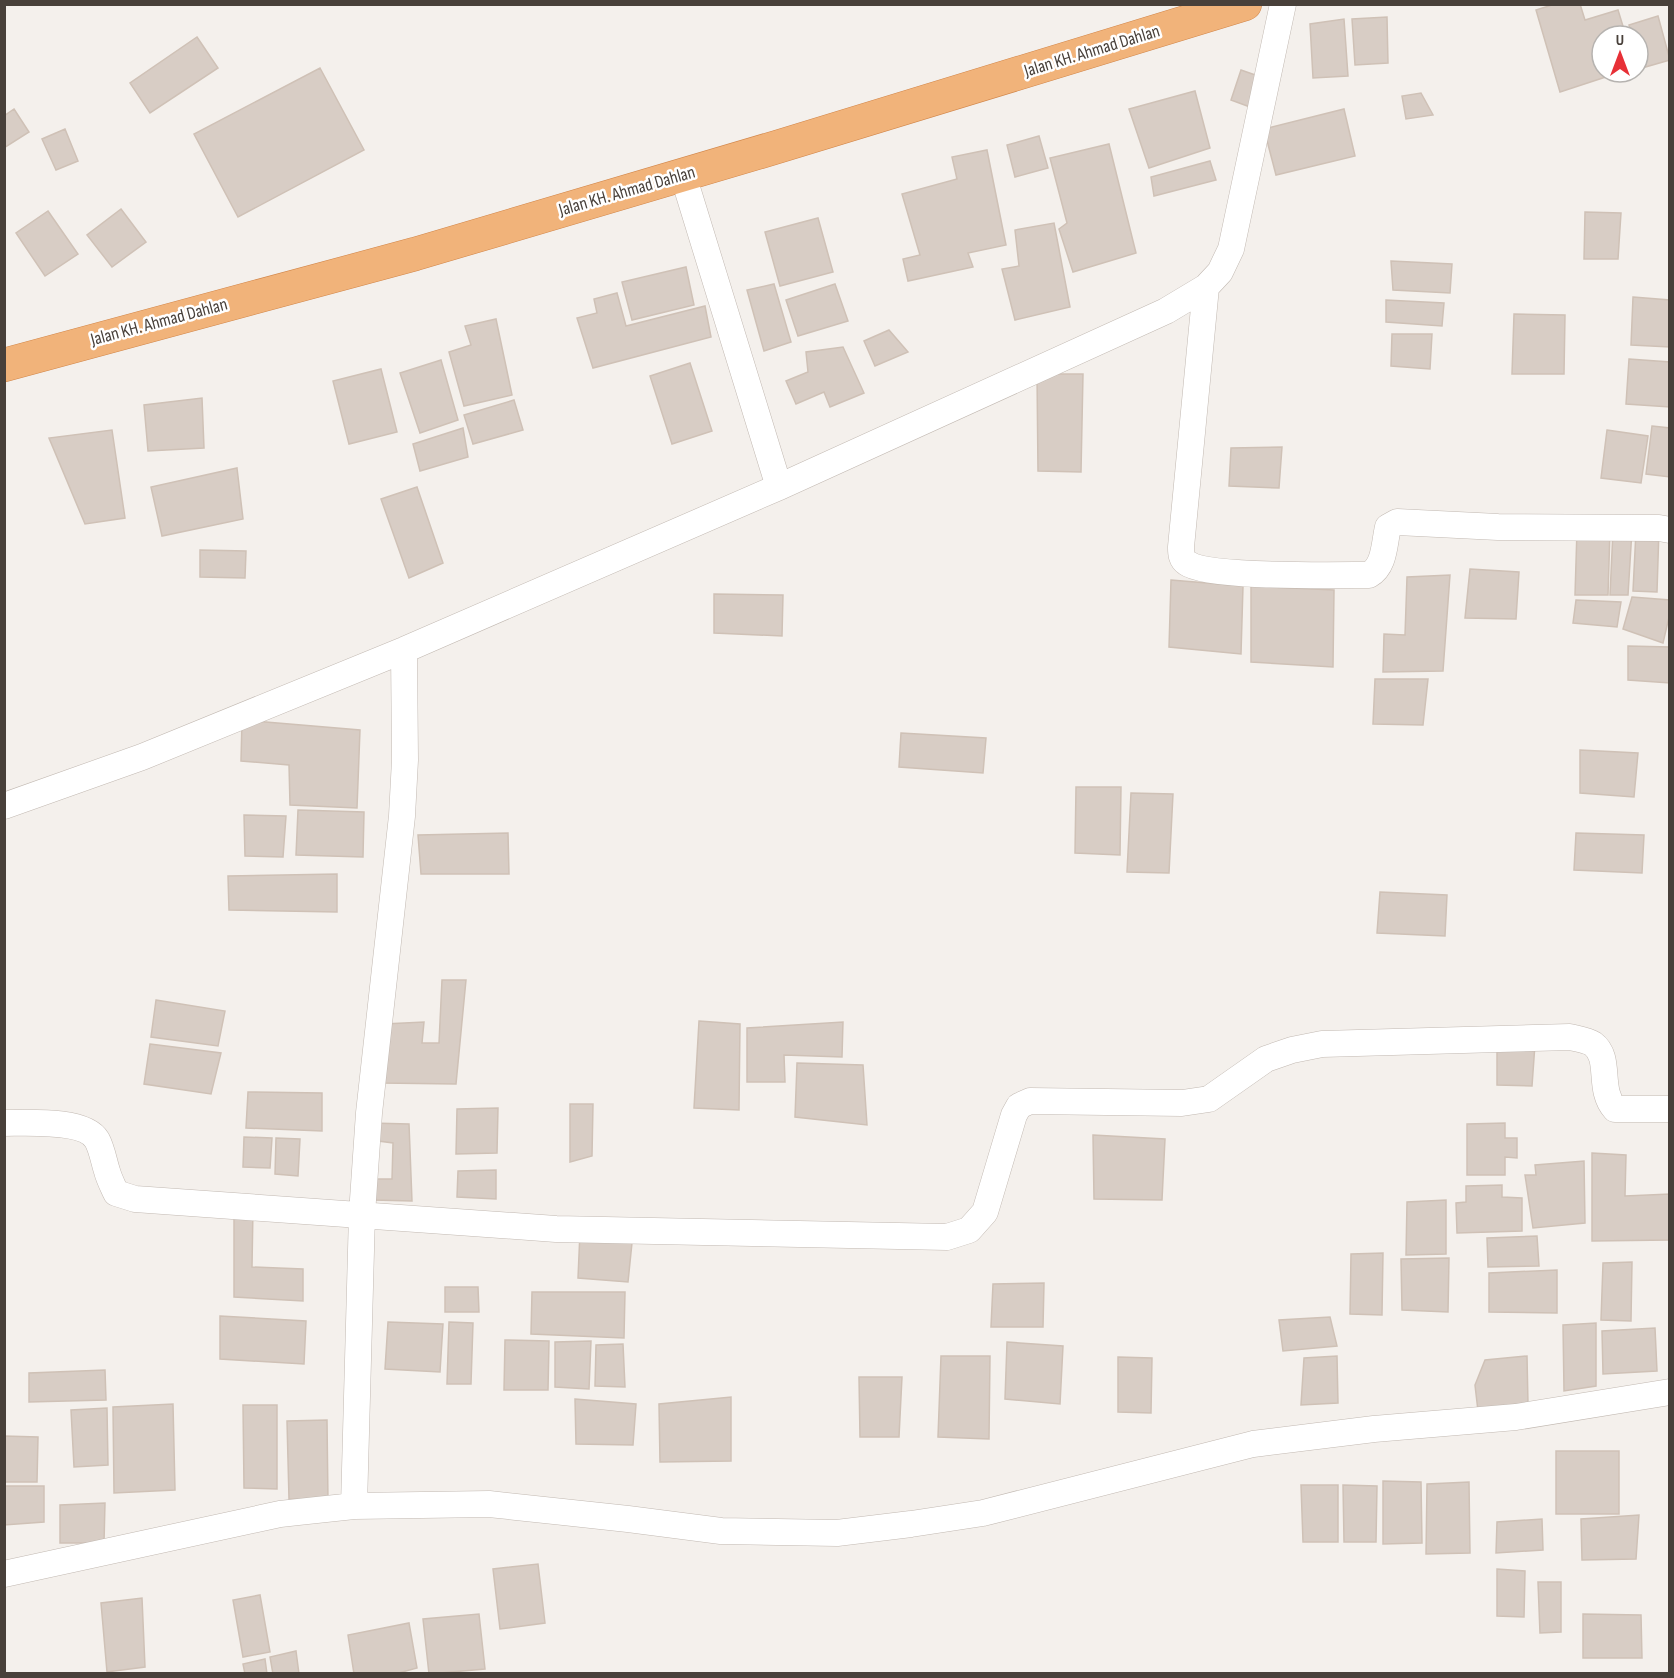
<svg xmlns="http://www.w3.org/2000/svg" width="1674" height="1678" font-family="'Sofia Sans Condensed',sans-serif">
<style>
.building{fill:#d8cdc5;stroke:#cfc1b6;stroke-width:1.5}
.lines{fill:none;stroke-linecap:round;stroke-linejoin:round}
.street-casing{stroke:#c2b9b2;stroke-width:27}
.highway-casing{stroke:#d1864a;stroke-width:34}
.street{stroke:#fff;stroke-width:26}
.highway{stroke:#f1b37a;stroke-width:33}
.labels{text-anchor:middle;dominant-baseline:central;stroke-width:5;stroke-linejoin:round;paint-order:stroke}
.street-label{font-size:18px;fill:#48403a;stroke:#fff}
</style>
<rect width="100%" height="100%" fill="#f4f0ec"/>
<path class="building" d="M1555 4H1580L1585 20 1618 10 1626 36H1602V72H1621L1560 92 1536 10Z
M1658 16 1670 60 1642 68 1638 54V36H1632L1629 25Z
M1387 17 1388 63 1355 65 1352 19Z
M1344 19 1348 76 1313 78 1310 24Z
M197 37 218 68 150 113 130 83Z
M320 68 364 150 238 217 194 134Z
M1241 70 1261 77 1250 107 1231 100Z
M1195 91 1210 148 1149 168 1129 109Z
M1421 93 1433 115 1406 119 1402 96Z
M14 109 29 132 4 148V116Z
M1344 109 1355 156 1276 175 1264 129Z
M65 129 78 161 56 170 42 139Z
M1039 136 1048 168 1015 177 1007 145Z
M1109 144 1136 253 1073 272 1059 229 1067 223 1050 158Z
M987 150 1006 245 968 253 973 267 908 281 903 259 920 255 902 194 957 179 952 157Z
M1210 161 1216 180 1154 196 1151 177Z
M121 209 146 242 112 267 87 235Z
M48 211 78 254 45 276 16 233Z
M1585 212 1621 213 1618 259H1584Z
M818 218 833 272 780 286 765 232Z
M1054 223 1070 307 1015 320 1002 269 1019 266 1015 230Z
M1391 261 1452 264 1450 293 1393 290Z
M686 267 694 305 632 320 622 282Z
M774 284 791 342 764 351 747 290Z
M835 284 848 321 798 336 786 300Z
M617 293 626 326 705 306 711 337 593 368 577 318 597 313 594 299Z
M1633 297 1670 300V347L1631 345Z
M1386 300 1444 303 1442 326 1386 322Z
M1514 314 1565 315 1564 374H1512Z
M496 319 512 395 464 406 449 352 471 345 465 326Z
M889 330 908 352 875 366 864 341Z
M1392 334H1432L1430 369 1391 366Z
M843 347 864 393 830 407 824 392 796 404 786 381 808 372 806 352Z
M1629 359 1670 362V407L1626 404Z
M441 360 458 420 420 433 400 373Z
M690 363 712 431 672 444 650 376Z
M381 369 397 432 349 444 333 381Z
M1037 374H1083L1081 472 1038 471Z
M202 398 204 448 148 451 144 405Z
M514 400 523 430 473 444 464 415Z
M1652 426 1670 428V477L1646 474Z
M463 428 468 457 420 471 413 444Z
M112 430 125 518 85 524 49 438Z
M1607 430 1648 436 1641 483 1601 478Z
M1282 447 1279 488 1229 486 1231 448Z
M237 468 243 519 162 536 151 487Z
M417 487 443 563 409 578 381 499Z
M1659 529 1657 592 1633 591 1636 531Z
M1577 530H1610L1608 595H1575Z
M1632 530 1628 595H1610L1613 531Z
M200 550 246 551 245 578 200 577Z
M1470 569 1519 572 1516 619 1465 618Z
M1450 575 1443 671 1383 672 1384 634 1405 635 1407 577Z
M1171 580 1243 586 1241 654 1169 647Z
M1251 586 1334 590 1333 667 1251 662Z
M714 594 783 595 782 636 714 633Z
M1632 597 1670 600V613L1663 643 1623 629Z
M1576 600 1621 602 1617 627 1573 623Z
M1628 646 1670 647V683L1628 680Z
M1375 679H1428L1423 725 1373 724Z
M242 720 360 730 357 808 290 805 289 765 241 761Z
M901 733 986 738 983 773 899 767Z
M1580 750 1638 753 1634 797 1580 793Z
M1076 787H1121L1120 855 1075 853Z
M1131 793 1173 794 1169 873 1127 872Z
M298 810 364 812 363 857 296 855Z
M244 815 286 816 283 857 245 856Z
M508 833 509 874H421L418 835Z
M1576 833 1644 835 1642 873 1574 870Z
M337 874V912L229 910 228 876Z
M1380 892 1447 895 1445 936 1377 933Z
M442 980H466L456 1084 381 1083 384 1024 424 1022 422 1043H439Z
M156 1000 225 1011 218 1046 151 1037Z
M699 1021 740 1024 739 1110 694 1108Z
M843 1022 842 1057 784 1055 785 1082H747V1028Z
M150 1044 221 1053 211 1094 144 1084Z
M1497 1044H1535L1532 1086 1497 1085Z
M797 1063 863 1065 867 1125 795 1117Z
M248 1092 322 1093V1131L246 1128Z
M570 1104H593L592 1156 570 1162Z
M498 1108 497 1153 456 1154 457 1109Z
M370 1123 409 1124 412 1201 373 1200 372 1179H392L393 1143 371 1140Z
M1505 1123V1138H1517V1158L1505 1157V1175H1467V1124Z
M1093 1135 1165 1139 1162 1200 1094 1199Z
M244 1137 272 1138 270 1168 243 1167Z
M276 1138 300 1139 298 1176 275 1174Z
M1592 1153 1626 1155 1625 1196 1670 1194V1240L1592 1241Z
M1584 1161 1585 1223 1533 1228 1525 1175H1536L1535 1165Z
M496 1170V1199L457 1197 458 1171Z
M1502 1185V1197L1522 1198V1231L1457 1233 1456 1203 1466 1202V1186Z
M1446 1200V1254L1406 1255 1407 1202Z
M234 1208H253L252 1267 303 1269V1301L234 1297Z
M580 1232 633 1233 628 1282 578 1278Z
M1537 1236 1539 1266 1488 1267 1487 1238Z
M1383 1253 1382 1315 1350 1314 1351 1254Z
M1449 1258 1448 1312 1402 1310 1401 1259Z
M1632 1262 1631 1321 1601 1320 1603 1263Z
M1557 1270V1313L1489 1312V1273Z
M1044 1283 1043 1327H991L993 1284Z
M445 1287H478L479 1312H445Z
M532 1292H625L624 1338 531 1334Z
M220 1316 306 1321 304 1364 220 1359Z
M1330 1317 1337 1346 1283 1351 1279 1320Z
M388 1322 443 1324 440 1372 385 1369Z
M449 1322 473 1323 471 1384H447Z
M1596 1323V1386L1564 1391 1563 1325Z
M1655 1328 1657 1371 1603 1374 1602 1331Z
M505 1340 549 1341 548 1390H504Z
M591 1341 589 1389 555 1387V1342Z
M1007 1342 1063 1346 1060 1404 1005 1399Z
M623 1344 625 1387 595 1386 596 1345Z
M941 1356H990L989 1439 938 1437Z
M1337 1356 1338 1403 1301 1405 1304 1358Z
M1527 1356 1528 1404 1478 1411 1475 1385 1485 1360Z
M1118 1357 1152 1358 1151 1413 1118 1412Z
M105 1370 106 1400 29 1402V1373Z
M859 1377H902L899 1437H860Z
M731 1397V1461L660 1462 659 1404Z
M575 1399 636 1404 633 1445 576 1444Z
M173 1404 175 1490 114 1493 113 1407Z
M243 1405H277V1489L244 1488Z
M107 1408 108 1465 74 1467 71 1410Z
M327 1420 328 1501 289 1499 287 1421Z
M4 1436 38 1437 37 1482H4Z
M1556 1451H1619V1514H1556Z
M1383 1481 1421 1482 1422 1543 1383 1544Z
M1469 1482 1470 1553 1426 1554 1427 1484Z
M1301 1485H1338V1542H1303Z
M1343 1485 1377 1486 1376 1542H1344Z
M4 1486H44V1522L4 1525Z
M105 1503 104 1543H60V1505Z
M1639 1515 1636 1559 1582 1560 1581 1519Z
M1542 1519 1543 1550 1496 1553 1497 1522Z
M538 1564 545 1623 500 1629 493 1569Z
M1497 1569 1525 1571 1524 1617 1497 1616Z
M1538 1582H1561V1632L1540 1633Z
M260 1595 270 1652 243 1657 233 1600Z
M142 1598 145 1667 107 1672 101 1603Z
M479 1614 485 1669 429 1674 423 1619Z
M1583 1614 1641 1615 1642 1658H1583Z
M409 1623 417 1668 395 1674H354L348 1635Z
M296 1651 299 1674H273L270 1657Z
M265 1659 267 1674H245L243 1664Z"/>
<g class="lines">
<defs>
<path id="street" d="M683 175 779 487
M1206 287 1181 547C1181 553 1181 559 1187 563 1207 578 1338 575 1369 575 1385 566 1384 544 1388 527L1397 522 1498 527 1659 528 1670 530
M4 806 142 757 404 650 779 487 1166 311 1206 287 1220 272 1231 249 1283 4
M4 1123C27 1123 85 1119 97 1140 102 1149 104 1162 107 1171 109 1179 113 1186 116 1193L135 1199 556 1229 947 1237 969 1230 985 1212 1014 1115 1019 1106 1030 1101 1182 1103 1209 1099 1266 1059 1292 1050 1322 1044 1570 1037C1578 1039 1587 1040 1593 1044 1612 1058 1597 1089 1615 1109H1670
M354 1506 362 1214 369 1113 402 816 405 760 404 650
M4 1574 280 1514 354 1506 489 1504 628 1519 721 1531 837 1533 911 1524 983 1513 1253 1444 1374 1429 1516 1417 1670 1392"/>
<path id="highway" d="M4 365 415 254 777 147 1245 4"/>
</defs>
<use href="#street" class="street-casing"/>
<use href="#highway" class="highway-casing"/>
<use href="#street" class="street"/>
<use href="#highway" class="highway"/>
</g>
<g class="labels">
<g class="street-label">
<text transform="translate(1092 51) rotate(-17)">Jalan KH. Ahmad Dahlan</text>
<text transform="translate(627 191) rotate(-16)">Jalan KH. Ahmad Dahlan</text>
<text transform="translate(159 322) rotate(-15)">Jalan KH. Ahmad Dahlan</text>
</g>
</g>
<rect width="1674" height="1678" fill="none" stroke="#48403a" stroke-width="12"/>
<g transform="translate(1620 54)"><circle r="28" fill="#ffffff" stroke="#b6b3b0" stroke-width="1.5"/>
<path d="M0-4.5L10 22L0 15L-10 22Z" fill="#e73037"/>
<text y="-9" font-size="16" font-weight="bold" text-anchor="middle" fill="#48403a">U</text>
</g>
</svg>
